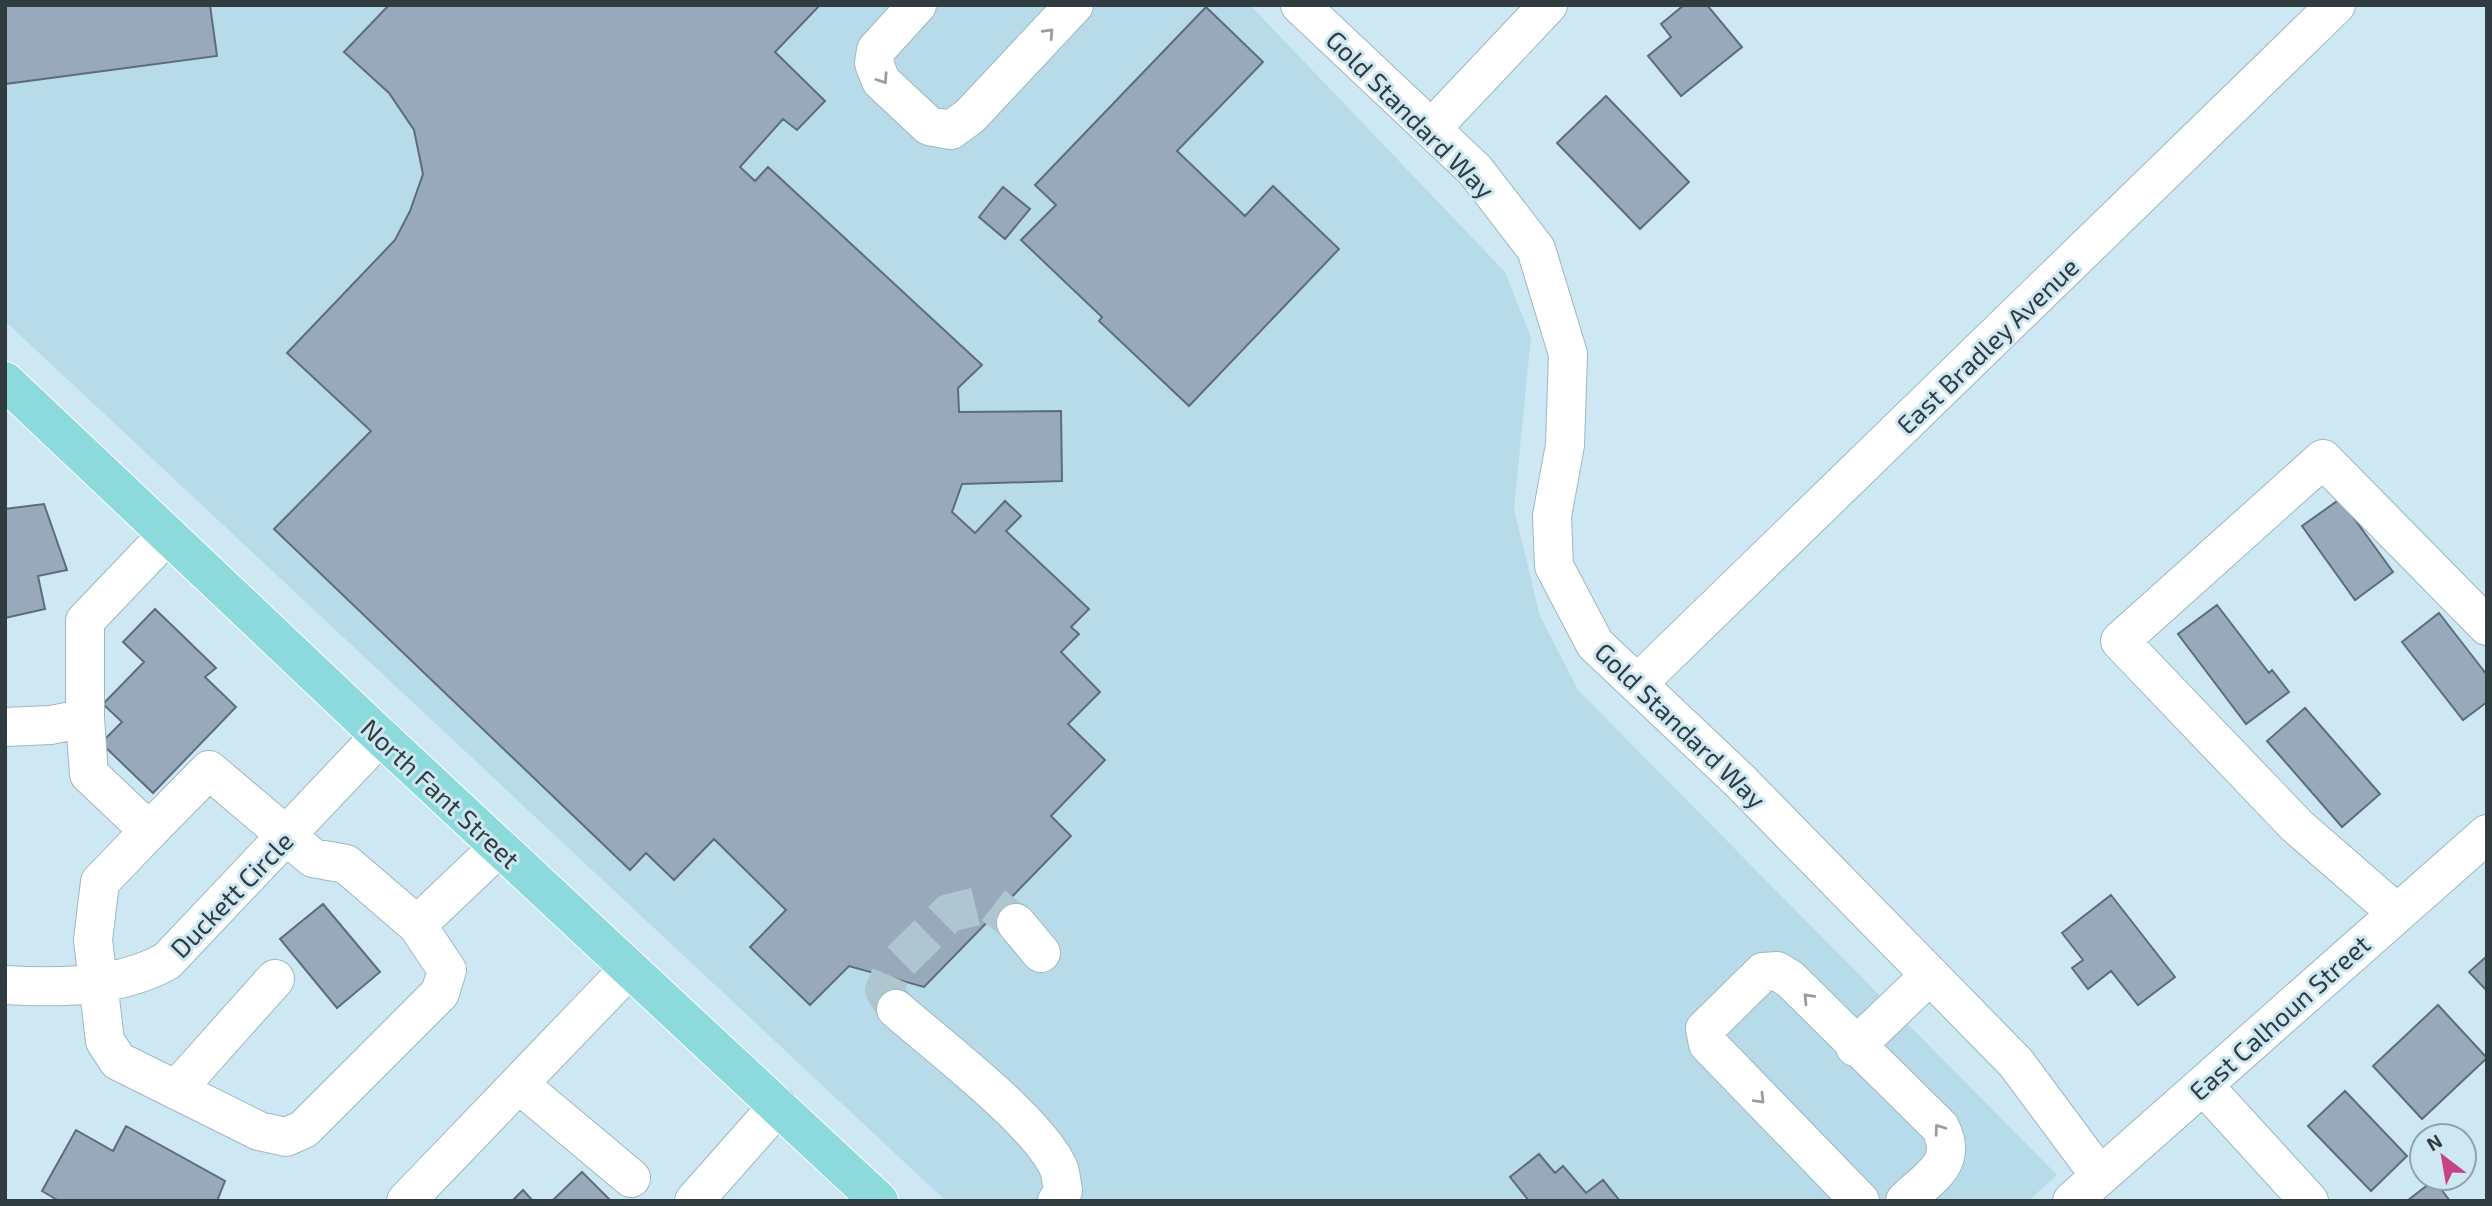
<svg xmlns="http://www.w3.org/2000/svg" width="2492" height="1206" font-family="'Exo 2',sans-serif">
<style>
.built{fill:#b8dbe9}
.building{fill:#98a9bb;stroke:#5d6d7d;stroke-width:2}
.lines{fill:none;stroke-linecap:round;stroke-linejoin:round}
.minor-tunnel{stroke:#aec6cf;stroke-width:38;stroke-dasharray:38 19;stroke-linecap:butt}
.minor-casing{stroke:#9db8c2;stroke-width:40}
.major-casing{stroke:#fff;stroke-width:40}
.minor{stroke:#fff;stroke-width:38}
.major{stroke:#8cdadc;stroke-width:38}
.oneway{stroke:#989ea0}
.labels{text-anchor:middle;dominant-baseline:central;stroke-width:6;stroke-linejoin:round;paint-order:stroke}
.street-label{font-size:26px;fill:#313c40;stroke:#cde8f3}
</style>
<rect width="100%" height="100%" fill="#cde8f3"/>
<path class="built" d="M5 5H1250L1505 272 1531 337 1514 509 1540 616 1578 690 2057 1175 2028 1201H946L5 321Z"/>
<path class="building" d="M5 5H210L217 56 5 84Z
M389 5H820L775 52 825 101 797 130 783 119 740 167 755 181 768 167 982 365 958 388 959 412 1061 411 1062 481 962 484 952 512 975 533 1005 501 1021 516 1006 531 1089 609 1071 627 1079 634 1061 652 1100 692 1068 724 1105 760 1051 816 1071 836 924 987 849 966 810 1005 750 947 786 910 714 839 674 880 646 853 630 870 274 529 371 431 287 353 395 240 410 211 423 174 414 130 389 93 344 52Z
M1684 5H1707L1742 47 1681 96 1648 56 1671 37 1661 24Z
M1206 7 1263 62 1177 151 1245 216 1273 186 1339 249 1189 406 1099 321 1102 317 1021 240 1056 205 1035 185Z
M1606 96 1689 182 1640 229 1557 143Z
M1003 187 1030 209 1005 239 979 217Z
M2340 499 2393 572 2355 600 2302 526Z
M44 504 67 570 38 576 45 609 5 618V509Z
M2217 605 2269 673 2272 670 2289 692 2246 724 2178 634Z
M155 609 216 668 205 677 236 707 153 793 101 743 122 722 103 704 144 662 123 642Z
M2439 613 2487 675V702L2463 720 2402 642Z
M2305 708 2380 794 2342 827 2267 741Z
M2111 895 2175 977 2138 1005 2111 971 2088 989 2072 968 2083 960 2062 933Z
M323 904 380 972 337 1008 280 939Z
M2487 956V991L2469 972Z
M2438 1005 2487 1058 2422 1119 2373 1066Z
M2345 1091 2407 1156 2371 1191 2308 1126Z
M126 1126 225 1181 217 1201H59L42 1191 76 1130 113 1151Z
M1539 1154 1555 1173 1563 1166 1586 1193 1603 1180 1620 1201H1529L1510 1177Z
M582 1172 611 1201H552Z
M2434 1180 2450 1201H2407Z
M523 1190 533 1201H512Z"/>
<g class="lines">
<path class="minor-tunnel" d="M896 1009 884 990 894 967 949 913 990 903 1016 923"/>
<defs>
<path id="minor" d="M917 5 876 50 874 63 881 81 929 126 951 130 970 116 1074 5
M1300 5 1475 170 1536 249 1568 354 1565 445 1552 516 1554 566 1595 644 1740 781 2016 1063 2100 1176
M1432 128 1548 5
M1637 684 2336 5
M85 718 89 774 149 831 100 882 93 940 105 1041 118 1061 259 1131 286 1137 304 1129 440 993 447 970 417 925 499 847
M5 727 51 725 85 718V621L167 535
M149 831 209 770 313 858 346 864 417 925
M2397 913 2297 826 2120 641 2323 459 2487 626
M1016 923 1041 953
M5 985C61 988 118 988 167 961L380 736
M896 1009C937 1045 1039 1122 1059 1169 1061 1176 1062 1184 1063 1191L1057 1201
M1855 1047 1930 975
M520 1085 631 1178
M2203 1085 2309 1201
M176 1090 275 979
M406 1201 629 969
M694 1201 778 1106
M1860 1201 1708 1044 1705 1029 1763 972 1777 971 1790 979 1940 1127C1959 1164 1930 1176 1905 1201
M2072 1201 2487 834"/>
<path id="major" d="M5 381 380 736 879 1201"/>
</defs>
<use href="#minor" class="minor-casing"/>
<use href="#major" class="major-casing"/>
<use href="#minor" class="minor"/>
<use href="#major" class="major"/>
</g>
<defs><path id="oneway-chevron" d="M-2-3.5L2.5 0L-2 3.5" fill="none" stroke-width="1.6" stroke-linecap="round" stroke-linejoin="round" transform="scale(1.75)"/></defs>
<g class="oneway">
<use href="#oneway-chevron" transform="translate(1049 33) rotate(-47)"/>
<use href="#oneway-chevron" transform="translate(883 79) rotate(56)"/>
<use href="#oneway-chevron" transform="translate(1808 998) rotate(-134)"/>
<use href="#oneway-chevron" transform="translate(1760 1099) rotate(46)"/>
<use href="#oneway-chevron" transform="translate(1939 1129) rotate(-126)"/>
</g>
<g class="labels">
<g class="street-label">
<text transform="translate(1411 114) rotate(45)">Gold Standard Way</text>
<text transform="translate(1987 345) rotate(-44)">East Bradley Avenue</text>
<text transform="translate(1681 725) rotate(44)">Gold Standard Way</text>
<text transform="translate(441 793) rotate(43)">North Fant Street</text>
<text transform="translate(231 894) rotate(-46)">Duckett Circle</text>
<text transform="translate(2279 1017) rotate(-42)">East Calhoun Street</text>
</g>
</g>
<rect width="2492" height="1206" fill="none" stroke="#313c40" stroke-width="14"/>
<g transform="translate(2443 1157) rotate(329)"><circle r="33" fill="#cde8f3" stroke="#8fa3ab" stroke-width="2"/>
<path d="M0-5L12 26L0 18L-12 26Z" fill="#c54288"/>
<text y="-10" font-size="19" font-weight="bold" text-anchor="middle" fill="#313c40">N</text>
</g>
</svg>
